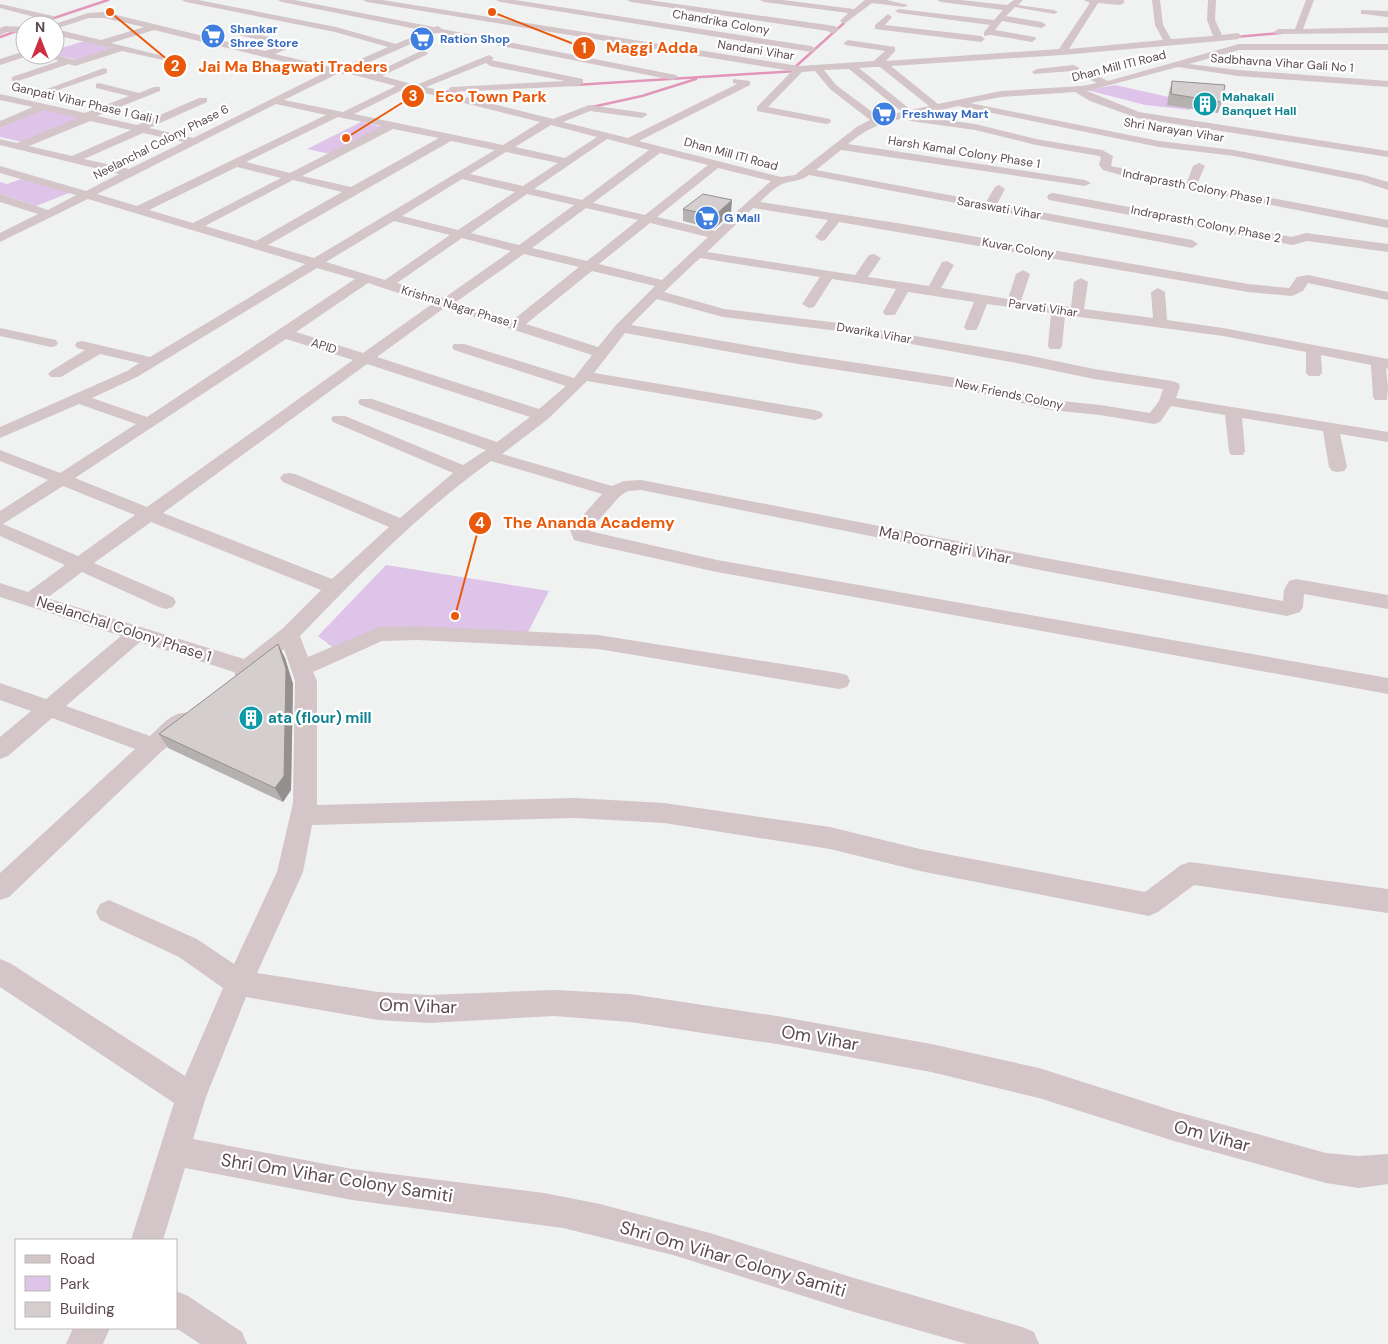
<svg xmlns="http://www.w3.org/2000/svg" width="1388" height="1344" font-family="'DM Sans',sans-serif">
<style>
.green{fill:#dfc4ea}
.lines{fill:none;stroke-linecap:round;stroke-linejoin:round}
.stream{stroke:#e297ba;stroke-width:2.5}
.minor{fill:#d3c5c8;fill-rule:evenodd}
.wall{fill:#b6b1b1}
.shaded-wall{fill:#949090}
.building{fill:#d4cece;stroke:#949090}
.labels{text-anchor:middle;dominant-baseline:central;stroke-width:4.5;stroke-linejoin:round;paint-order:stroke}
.far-street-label{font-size:12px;fill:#5b4a4e;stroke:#fff}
.far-shop-label{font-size:12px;font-weight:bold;fill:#366cbe;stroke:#fff;text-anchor:start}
.far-culture-label{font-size:12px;font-weight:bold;fill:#0d838f;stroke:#fff;text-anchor:start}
.street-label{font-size:15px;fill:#5b4a4e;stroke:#fff}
.culture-label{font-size:15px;font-weight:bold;fill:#0d838f;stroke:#fff;text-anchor:start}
.near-street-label{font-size:18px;fill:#5b4a4e;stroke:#fff}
.leader{fill:none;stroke:#e8590c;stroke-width:2}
.callout-dot{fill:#e8590c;stroke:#fff;stroke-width:2}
.mark-label{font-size:15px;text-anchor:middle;font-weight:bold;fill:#fff}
.callout-label{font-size:16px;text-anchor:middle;font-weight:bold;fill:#e8590c;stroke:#fff;stroke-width:4.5;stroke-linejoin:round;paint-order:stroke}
</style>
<rect width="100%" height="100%" fill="#f0f2f1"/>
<path class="green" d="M84 41 114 48 77 60 55 55V50Z
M1115 85 1169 97 1190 108V110L1145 105 1087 90Z
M45 109 81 118 22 142 0 137V128Z
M361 122 383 127 330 154 307 149Z
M24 178 72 192 36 206 0 194V182L7 184Z
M386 565 549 591 525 638 405 627 332 647 318 636Z"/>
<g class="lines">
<path class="stream" d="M33 25 108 0
M0 37 25 28
M1235 37 1281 33
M794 68 844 23
M575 85 797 71
M445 92 456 91
M592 107 642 96 696 79"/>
<path class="minor" d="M182 0H198L336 27 396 44 426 31 282 2 278 0H294L434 27 438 26 442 29 676 75 678 77 673 80 436 33 358 67 356 70 372 74 423 50 428 53 426 55 382 76 416 85 489 55 494 58 491 60 583 79V83L578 86 449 92V88L452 87 565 81 490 66 486 63 426 87 549 118 553 119 589 105 646 113 647 115 642 118 590 111 563 122 628 138 737 84 733 83V79L750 81V85L639 141 781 177 795 175 858 126 870 120 830 89 815 71 802 72 768 107 830 119 831 121 830 123 826 124 757 111V107L792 71 367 2 363 0H382L799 66 874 61 885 51 845 45 844 43 848 40 895 47V51L886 61 1059 49 1090 3 1084 0H1124V3L1120 5 1098 3 1069 49 1163 40 1155 25 1152 0H1160L1163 25 1171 39 1213 36 1207 20 1208 0H1216L1215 20 1222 35 1238 33 1242 36 1238 39 1220 41 1062 55 891 66 938 104 1001 91 1082 86 1097 83 1072 71 1034 74 1032 72 1037 69 1073 65 1108 81 1239 44H1388V50H1239L1189 64 1238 70 1388 81V87L1238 76 1178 67 1087 91 1139 112 1388 151V157L1137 118 1090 101 1075 92 1001 97 970 103 1159 141 1234 150 1364 175 1388 182V190L1361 181 1234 156 1159 147 958 106 915 116 975 124 1036 139 1102 150 1113 156 1111 166 1187 182 1193 166 1199 163 1205 166 1197 184 1388 220V228L1124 176 1103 170 1099 165 1101 157 1099 156 1036 145 975 130 910 121 905 118C880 123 868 128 848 144L1085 180 1091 183 1085 186 841 150 816 170 986 202 995 187 999 185 1005 189 997 204 1192 240 1198 244 1192 248 809 175C800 182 792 180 782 184 774 188 767 195 760 202L903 224 1248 284 1289 288 1297 277 1308 275 1388 292V300L1308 283 1303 291 1292 296 1248 292 839 222 825 240 821 241 815 237 828 220 753 208 707 252 855 275 869 255 874 254 881 258 868 277 929 286 942 262 947 261 954 265 941 288 1008 299 1016 274 1023 270 1030 274 1021 301 1071 307 1074 282 1081 278 1088 282 1084 309 1153 318 1151 292 1158 288 1165 292 1167 320 1223 328 1388 359V369L1386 368 1388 388 1387 400H1375L1373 397 1371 365 1321 355 1322 373 1319 376H1309L1306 373V352L1223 336 1065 315 1062 346 1060 349H1050L1048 346 1051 313 987 304 978 327 976 330H966L964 327 974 302 908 292 895 315H885L883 312 896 289 832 279 814 307 809 308 802 304 820 277 700 258 664 292 724 309 839 323 1027 355 1094 369 1172 381 1178 383 1180 386 1176 398 1388 432V442L1340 434 1347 467 1344 471 1338 472 1332 471 1329 467 1323 431 1242 418 1245 451 1243 455H1231L1229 451 1225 415 1171 406 1160 422 1154 424 1100 415 1051 410 957 388 792 363 625 333 594 373 815 410 821 412 823 415 821 418 815 420 587 381 548 419 502 454 612 486 624 481 641 480 1045 558 1283 601 1284 590 1289 581 1296 579 1388 595V609L1304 594 1303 607 1300 612 1287 616 1045 571 641 490 628 491 620 496 589 531 717 560 1388 678V694L717 572 581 542 574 540 570 530 602 494 491 461C421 511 360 574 300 636L308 657 379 627 417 626 598 635 839 673 847 675 850 681 847 687 839 689 598 649 417 640 382 641 313 672 317 681V805L575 798 664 803 830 827 920 849 1145 892 1181 865 1190 862 1388 889V913L1194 885 1158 912 1149 916 920 871 830 849 664 823 575 818 312 825 303 872 257 973 378 992 429 995 554 990 630 994 783 1017 931 1044 1039 1068 1174 1111 1326 1153 1359 1156 1388 1154V1184L1359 1188 1326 1183 1174 1141 1039 1098 931 1072 783 1045 630 1022 554 1016 429 1023 378 1020 246 997 206 1097 193 1139 352 1169 544 1193 600 1204 710 1233 854 1278 1022 1327 1034 1332 1039 1344H967L854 1312 673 1255 563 1228 352 1200 185 1168 163 1240H131L174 1103 0 987V959L10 963 185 1076 223 988 179 957 100 920 96 912 100 904 109 900 197 939 234 964 277 872 293 803 295 681 284 649C271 660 254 682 236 677L234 672 140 642 66 706 150 736C162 725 175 708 192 714L195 720 192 726 161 752 9 897 0 900V873L135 749 52 718 8 756 0 759V737L31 711 0 700V683L46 699 121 636 0 597V583L28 592 65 565 0 536V511L48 480 0 461V450L60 473 136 424 79 404 0 438V427L127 371 139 363 100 354 61 377H51L48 374 51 371 85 350 77 348 75 345 77 342 82 341 150 357 305 264 88 199 0 242V233L38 214 0 202V194L48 210 76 195 0 173V166L86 191 119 174 0 145V139L17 143 78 118 44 110 0 128V121L33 107 0 100V94L85 113 129 96 96 88V84L99 83 139 93 154 87H160V91L97 116 137 125 199 98H207V102L149 128 193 138 326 72 154 30 111 43 163 56V60L122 51 75 66 69 64 18 81H12V77L59 61 41 55H55L75 60 112 48 55 35V25H52L88 13 104 12 265 51 282 45 238 35V31L241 30 295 43 296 45 275 54 335 68H347L352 63 388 47 335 32 186 2ZM89 18H104L144 27 101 40 55 29ZM873 67H880L929 106 911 110 859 68ZM848 69H849L902 112 879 117 836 85 824 70ZM337 74H350L396 86 343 112 284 100ZM406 88 413 90 540 122 503 145 354 114ZM276 104 326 115 137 206 97 194ZM338 117 382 126 290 173 246 162ZM90 121 131 130 72 156 29 146ZM551 125 597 137 565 158 515 147ZM393 129 439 138 351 187 302 176ZM143 133 184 142 129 169 84 159ZM607 139 649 150 582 200 534 189ZM451 141 495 150 314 258 268 245ZM506 152 558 163 523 186 470 174ZM660 153 708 165 645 215 593 203ZM237 167 281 178 193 223 149 210ZM718 168 771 181 715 231 657 217ZM462 179 515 192 458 230 402 216ZM293 180 342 192 256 241 205 226ZM527 194 574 205 519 245 471 233ZM586 208 638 220 587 261 532 248ZM394 221 450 235 385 280 326 262ZM650 223 708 237 662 280 599 264ZM462 238 511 251 444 298 397 283ZM524 254 579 267 513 320 456 302ZM317 268 355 279 147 417 92 398 137 377ZM592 271 655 286 616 325 598 347 526 324ZM368 283 432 304 363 353 296 332ZM657 299 723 317 839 331 1027 365 1094 379 1163 389 1159 401 1150 413 1100 405 1051 400 957 378 792 353 631 325ZM444 308H446L592 355 574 378 464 344H454L452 347 454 350 566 386 539 409 377 357ZM286 339 353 360 147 507 75 478ZM367 364 530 417 497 442 372 399H360L358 402 360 405 486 450 463 465 345 416H333L331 419 333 422 453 473 400 518 295 474 289 473 283 474 280 478 283 482 389 527 332 579 163 513ZM63 486 135 515 78 556 3 524ZM151 522 321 590 282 629 244 659 47 598 82 572 159 607 166 609 173 607 176 602 173 597 94 563Z
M496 0H515L811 46 816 49 811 52 500 2Z
M627 0H648L835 26 839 29 832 34 828 31 631 2Z
M760 0H783L854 9 865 0H887L908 5 904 7 872 3 844 24 840 21 848 13 764 2Z
M937 0H961L1007 5 1014 0H1023L1018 5 1054 10 1058 12 1054 14 1015 7 1006 16 1042 22 1046 25 1042 28 1002 21 995 30 1035 37 1036 39 1032 42 991 35 984 36V32L990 25 899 13 895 11 899 9 994 20 1003 10 941 2Z
M1306 0H1314L1303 29 1388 27V33L1275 34 1274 32 1278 29H1295Z
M0 4 53 16 54 18 50 21 0 8Z
M1361 10 1388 11V17L1364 14H1361Z
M888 14 892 17 885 25 981 36 985 39 981 42 875 29V25Z
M5 26 25 27V33L7 32 0 35V28Z
M25 51V55L28 56 0 65V59Z
M104 68 107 69V73L55 91H49L47 89Z
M1053 193 1292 237 1306 233 1388 244V252L1307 241 1293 245 1049 200 1047 197 1049 194Z
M0 328 56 340 58 343 56 346 51 347 0 336Z
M176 1291 188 1296 242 1332 247 1344H200L176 1328Z
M73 1328H110L103 1344H66Z"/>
</g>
<path class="wall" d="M1172 81 1222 102 1218 113 1167 105 1169 92Z
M683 209 731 213 714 229 683 221Z
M278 644 285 658 293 684 291 790 283 802 168 748 159 734Z"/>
<path class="shaded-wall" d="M732 200 731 213 714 229V216Z
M278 644 285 658 293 684 291 790 283 802 275 788Z"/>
<path class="building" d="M1172 81 1225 85 1222 102 1171 94Z
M703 194 732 200 714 216 683 209Z
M278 644 286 669 284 776 275 788 159 734Z"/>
<defs>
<symbol id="supermarket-disc" viewBox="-11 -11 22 22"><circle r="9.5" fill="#3f7fe0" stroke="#fff"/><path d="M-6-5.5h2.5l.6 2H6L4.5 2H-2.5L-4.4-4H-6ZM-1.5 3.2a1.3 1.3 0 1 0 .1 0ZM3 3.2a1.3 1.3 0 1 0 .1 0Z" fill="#fff"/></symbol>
<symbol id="building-disc" viewBox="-11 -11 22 22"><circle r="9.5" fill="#0f9aa8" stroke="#fff"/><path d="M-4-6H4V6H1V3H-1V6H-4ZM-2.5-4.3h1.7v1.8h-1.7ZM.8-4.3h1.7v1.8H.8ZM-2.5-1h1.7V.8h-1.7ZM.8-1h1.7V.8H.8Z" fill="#fff"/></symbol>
</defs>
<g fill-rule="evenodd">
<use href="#supermarket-disc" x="199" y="22" width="28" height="28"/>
<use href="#supermarket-disc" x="408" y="25" width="28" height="28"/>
<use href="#building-disc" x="1191" y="90" width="28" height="28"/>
<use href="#supermarket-disc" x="870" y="100" width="28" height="28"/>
<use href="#supermarket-disc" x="693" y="204" width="28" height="28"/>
<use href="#building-disc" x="237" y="704" width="28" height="28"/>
</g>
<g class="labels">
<g class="far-street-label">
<text transform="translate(721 22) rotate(10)">Chandrika Colony</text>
<text transform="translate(756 50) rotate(9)">Nandani Vihar</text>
<text transform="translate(1282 63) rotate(4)">Sadbhavna Vihar Gali No 1</text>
<text transform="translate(1119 66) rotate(-14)">Dhan Mill ITI Road</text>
<text transform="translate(85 103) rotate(13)">Ganpati Vihar Phase 1 Gali 1</text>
<text transform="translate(1174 130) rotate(9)">Shri Narayan Vihar</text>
<text transform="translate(161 142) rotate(-27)">Neelanchal Colony Phase 6</text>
<text transform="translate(964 152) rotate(9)">Harsh Kamal Colony Phase 1</text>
<text transform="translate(731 154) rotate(15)">Dhan Mill ITI Road</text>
<text transform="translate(1196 187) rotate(11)">Indraprasth Colony Phase 1</text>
<text transform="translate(999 208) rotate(10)">Saraswati Vihar</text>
<text transform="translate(1206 224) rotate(11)">Indraprasth Colony Phase 2</text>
<text transform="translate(1018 248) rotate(10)">Kuvar Colony</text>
<text transform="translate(459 307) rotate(17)">Krishna Nagar Phase 1</text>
<text transform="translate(1043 308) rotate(8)">Parvati Vihar</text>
<text transform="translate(874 333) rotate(10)">Dwarika Vihar</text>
<text transform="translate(324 346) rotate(17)">APID</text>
<text transform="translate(1009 394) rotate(12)">New Friends Colony</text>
</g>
<g class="far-shop-label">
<text x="230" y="29">Shankar<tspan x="230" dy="14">Shree Store</tspan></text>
<text x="440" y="39">Ration Shop</text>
<text x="902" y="114">Freshway Mart</text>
<text x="724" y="218">G Mall</text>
</g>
<g class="far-culture-label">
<text x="1222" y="97">Mahakali<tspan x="1222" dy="14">Banquet Hall</tspan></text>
</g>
<g class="street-label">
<text transform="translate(945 545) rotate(12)">Ma Poornagiri Vihar</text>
<text transform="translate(124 629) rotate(18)">Neelanchal Colony Phase 1</text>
</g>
<g class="culture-label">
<text x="268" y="718">ata (flour) mill</text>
</g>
<g class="near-street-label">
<text transform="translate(418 1006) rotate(2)">Om Vihar</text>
<text transform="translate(820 1038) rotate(10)">Om Vihar</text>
<text transform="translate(1212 1136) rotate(15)">Om Vihar</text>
<text transform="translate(337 1178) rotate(9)">Shri Om Vihar Colony Samiti</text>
<text transform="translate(733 1259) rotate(16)">Shri Om Vihar Colony Samiti</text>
</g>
</g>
<path class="leader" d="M492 12L584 48M110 12L175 66M346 138L413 96M455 616L480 523"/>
<g class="callout-dot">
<circle cx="492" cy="12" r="5"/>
<circle cx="110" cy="12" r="5"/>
<circle cx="346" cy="138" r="5"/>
<circle cx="455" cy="616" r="5"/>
<circle cx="584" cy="48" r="12"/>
<circle cx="175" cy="66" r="12"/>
<circle cx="413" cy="96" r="12"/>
<circle cx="480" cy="523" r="12"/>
</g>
<g class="mark-label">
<text x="584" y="53">1</text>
<text x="175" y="71">2</text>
<text x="413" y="101">3</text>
<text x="480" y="528">4</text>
</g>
<g class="callout-label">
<text x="652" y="53">Maggi Adda</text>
<text x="293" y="72">Jai Ma Bhagwati Traders</text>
<text x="491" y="102">Eco Town Park</text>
<text x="589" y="528">The Ananda Academy</text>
</g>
<rect x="15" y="1239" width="162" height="90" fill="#ffffff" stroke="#bdb7b8"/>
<rect x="25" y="1255" width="25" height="8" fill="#d3c5c8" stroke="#bdb7b8"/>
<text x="60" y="1264" font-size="15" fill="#5b4a4e">Road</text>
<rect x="25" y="1276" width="25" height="15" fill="#dfc4ea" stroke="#bdb7b8"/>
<text x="60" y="1289" font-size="15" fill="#5b4a4e">Park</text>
<rect x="25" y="1302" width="25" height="15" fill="#d4cece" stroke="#bdb7b8"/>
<text x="60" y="1314" font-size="15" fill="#5b4a4e">Building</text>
<g transform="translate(40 40)"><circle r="24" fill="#ffffff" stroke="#bdb7b8"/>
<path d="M0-4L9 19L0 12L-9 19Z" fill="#cd2f41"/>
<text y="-8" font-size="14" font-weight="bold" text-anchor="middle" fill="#5b4a4e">N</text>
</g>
</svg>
